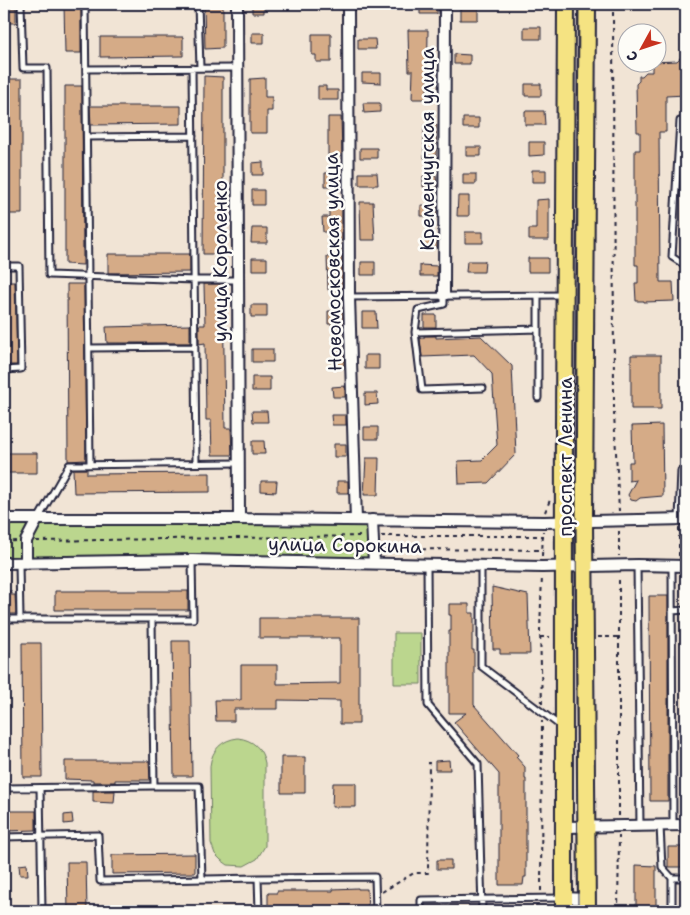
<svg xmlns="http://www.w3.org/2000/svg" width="690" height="915" font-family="'Shantell Sans',sans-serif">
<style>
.green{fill:#bbd68e;stroke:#6e7c64}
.building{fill:#d5ab87;stroke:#22223b}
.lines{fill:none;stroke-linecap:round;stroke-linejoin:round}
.service-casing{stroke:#22223b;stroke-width:9}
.minor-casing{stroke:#22223b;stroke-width:14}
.primary-casing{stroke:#22223b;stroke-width:20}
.path{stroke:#22223b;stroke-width:2;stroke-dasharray:4 4;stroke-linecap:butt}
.service{stroke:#fdfcf7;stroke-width:5}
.minor{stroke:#fdfcf7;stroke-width:10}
.primary{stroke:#f5e382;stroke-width:16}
.tram{stroke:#22223b;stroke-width:1}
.labels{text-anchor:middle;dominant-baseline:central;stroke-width:5;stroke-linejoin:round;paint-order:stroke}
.street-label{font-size:19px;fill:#22223b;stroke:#fdfcf7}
</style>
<rect width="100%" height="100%" fill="#f1e4d5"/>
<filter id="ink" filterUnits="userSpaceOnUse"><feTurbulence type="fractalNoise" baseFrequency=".02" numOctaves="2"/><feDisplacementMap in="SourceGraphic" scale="10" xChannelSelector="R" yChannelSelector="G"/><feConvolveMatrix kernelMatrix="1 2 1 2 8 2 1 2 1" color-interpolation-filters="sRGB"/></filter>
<g filter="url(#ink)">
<path class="green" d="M4 519 372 520 374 563H4Z
M394 633H421V684H394Z
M238 738C253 740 262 748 265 763V846L257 859 244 866 228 865 221 860 215 854 211 843 210 766C212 749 222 740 238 738Z"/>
<path class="building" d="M64 4H81V53H65Z
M204 4H223V48L205 49Z
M252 4H264V13H252Z
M420 4H437V14H420Z
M460 4H478V20H460Z
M4 8H16V23H4Z
M524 27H541V39H524Z
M408 30H428L427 99H412L413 71H409Z
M252 33H264V43H252Z
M312 34H331V62H316V55H312Z
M100 37H183V56L100 57Z
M358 39H375L376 49H358Z
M454 54 470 55V64H454Z
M681 57 686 62V95L666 96V132H659L660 282H673L674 301 644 302V301H636L635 283H638V265H635V150H640V132H637L636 84 639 81V76H642L646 72H652V62L677 61Z
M362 73H381V83L362 82Z
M204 76 223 77V254H203Z
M265 78V97H272V111H267V133H250V79Z
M4 79H22V214H4Z
M525 84H541V96H525Z
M65 86H82L83 265 65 264Z
M318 86H326V90H338V100H318Z
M363 103H380V112L364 113Z
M90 106H181V124L91 125Z
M525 111H544L545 125H525Z
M328 117H341L342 155H328Z
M463 118H479V128H463Z
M424 125H437L436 158H424Z
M529 142H544V155L529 156Z
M466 147H481V156H466Z
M360 148H377V158H360Z
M263 162V175H252V163Z
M532 170H546V182H532Z
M325 173H334V177H342V186H325Z
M359 173H377L378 185H359Z
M463 174H476V184H463Z
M423 176H436L437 186 423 187Z
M252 190H264V205H252Z
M458 196H469V216H457Z
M549 199V240H529V229H536V200Z
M360 202H373L375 240H361Z
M329 204H342V241H329V232H323L322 217H329Z
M421 205 437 206V216H421Z
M252 228H267V243H251Z
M465 232H483V243H465Z
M423 237 437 238V248H423Z
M108 254H190V272L108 273Z
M342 256V290H328L327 257Z
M252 258H267V270H252Z
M528 258H548V272H528Z
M467 261H485L484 272H466Z
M361 262H375V275H361Z
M420 265 437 266V276H420Z
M4 282H15L17 365H4Z
M67 284H84L86 460 68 461Z
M204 284H223L225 428H231L232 455H212L211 420H206L205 343 199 344V325H205Z
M251 305H267V317H251Z
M328 311H343V333H336L335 324H328Z
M362 312H376L377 328H362Z
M424 315H436V327H424Z
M190 325V343H107L106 327Z
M424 336H436V338L481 336 512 366 516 454 488 483 459 484 458 461 482 460 497 445 492 374 474 355 422 357 420 338H424Z
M252 349H273V362H252Z
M334 350H344V368H334Z
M365 355H379V369H365Z
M631 355H661V409H631Z
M252 377H270V391H252Z
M345 386V397H333L332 387Z
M365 393H377L378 404 365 405Z
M252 411H267L268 422H253Z
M331 415H346V425H332Z
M662 425 663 496 640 498 636 501 631 500 628 495 636 480 629 481V462H633L632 426Z
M364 427H378V439H364Z
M252 441H264L265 454H252Z
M334 444H346V457H334Z
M4 453H37V473H4Z
M366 458H379L378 495H364Z
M73 469H87V474L210 473V492L74 493Z
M261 481H277L276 492 261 491Z
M337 481H348V493H337Z
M492 587 528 595 530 654H500V649H493Z
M4 591H11V595H15L16 614H4Z
M55 591H188V610H55Z
M649 596H668V801H650Z
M449 604H469V613H474V634H472V650H474V705L518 755 516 757 525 767V779H526V877H524L523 885H499V774L454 722 466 713H449V631H451V615H449Z
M259 618H359V724H340V701L278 700V709H234V721H216L215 700H241V665H277V684L340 683V638H259Z
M172 641H190L192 776H174Z
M22 643H41L42 777H23Z
M281 757H305V793H281Z
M449 760 450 770H435V761Z
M65 761H149L150 780H115V782H93V780L65 779Z
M333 783H356V807H332Z
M93 791H115L114 803 93 802Z
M4 811H36V830L4 831Z
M72 814 73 823 64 824V815Z
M668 847H686V867H668Z
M195 854V873L112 874V855Z
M437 860H451V869H437Z
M67 862H86L87 911H68Z
M27 864 28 875H20L19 865Z
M636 865 656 866V911H636Z
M358 888V889H367L368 911H268V893H277V891H333V889Z"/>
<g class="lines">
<defs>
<path id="service" d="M21 4 23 68H47L49 275 195 280H237
M85 4 90 464
M198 4 200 68
M192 68 196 463
M86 69 236 68
M686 121H680L672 257 686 266
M87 137 193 136
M4 266H19L21 369 4 370
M444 295V304L418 310 415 332 422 390 483 388
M538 296V398
M349 297 564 295
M415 332 538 329
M89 348 195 347
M38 519 69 465 238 463
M679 519 681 471H686
M427 564 428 705 478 764 482 911
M481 565V666L559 725
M637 565 640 826
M672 566 673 825
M672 611 686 610
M4 619H20L19 563
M20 619H152
M154 786H199L202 879
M4 788 154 786 152 619H193L192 560
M40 788 42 911
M660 826 662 867 672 878V911
M4 837 98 835 100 881 258 878 259 911
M258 878 375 877 376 911
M672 878H686
M421 911V900L561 898"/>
<path id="minor" d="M237 4 239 519
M348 4 349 297 356 520
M444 295 445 4
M4 519H239L544 522 686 519
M372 520 374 563
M4 563 192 560 542 567 637 565 686 566
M26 563V541L37 520
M564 827 686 825
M564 898 587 899"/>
<path id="primary" d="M564 911C562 609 565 306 566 4
M587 911 584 520 587 4"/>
</defs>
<use href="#service" class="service-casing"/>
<use href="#minor" class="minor-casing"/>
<use href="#primary" class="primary-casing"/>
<path class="path" d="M613 4 614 413 619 511
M545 512 550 500
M679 528V556
M619 531V556
M381 536H543
M36 541 364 536
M4 542 16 541
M382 549 543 550
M542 556 543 531
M540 637H550
M598 637H620
M542 704 540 630 542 576
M619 816V576
M541 891 542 721
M382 892 414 873H428L429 762
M618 911 619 836"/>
<use href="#service" class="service"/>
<use href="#minor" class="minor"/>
<use href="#primary" class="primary"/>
<path class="tram" d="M578 911 576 521 579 4"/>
</g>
</g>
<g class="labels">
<g class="street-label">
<text transform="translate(427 149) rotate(-90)">Кременчугская улица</text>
<text transform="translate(220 261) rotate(-90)">улица Короленко</text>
<text transform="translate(333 262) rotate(-91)">Новомосковская улица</text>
<text transform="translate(565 457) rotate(-90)">проспект Ленина</text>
<text transform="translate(345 545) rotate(1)">улица Сорокина</text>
</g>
</g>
<rect width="690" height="915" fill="none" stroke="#fdfcf7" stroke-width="20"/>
<rect x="10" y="10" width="670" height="895" fill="none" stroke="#22223b" stroke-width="2" filter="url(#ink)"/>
<g transform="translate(642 48) rotate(230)"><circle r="24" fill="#fdfcf7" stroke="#a5a5ac"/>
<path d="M0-4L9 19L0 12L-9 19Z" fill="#c8321e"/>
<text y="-8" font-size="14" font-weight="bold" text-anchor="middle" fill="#22223b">С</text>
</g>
</svg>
